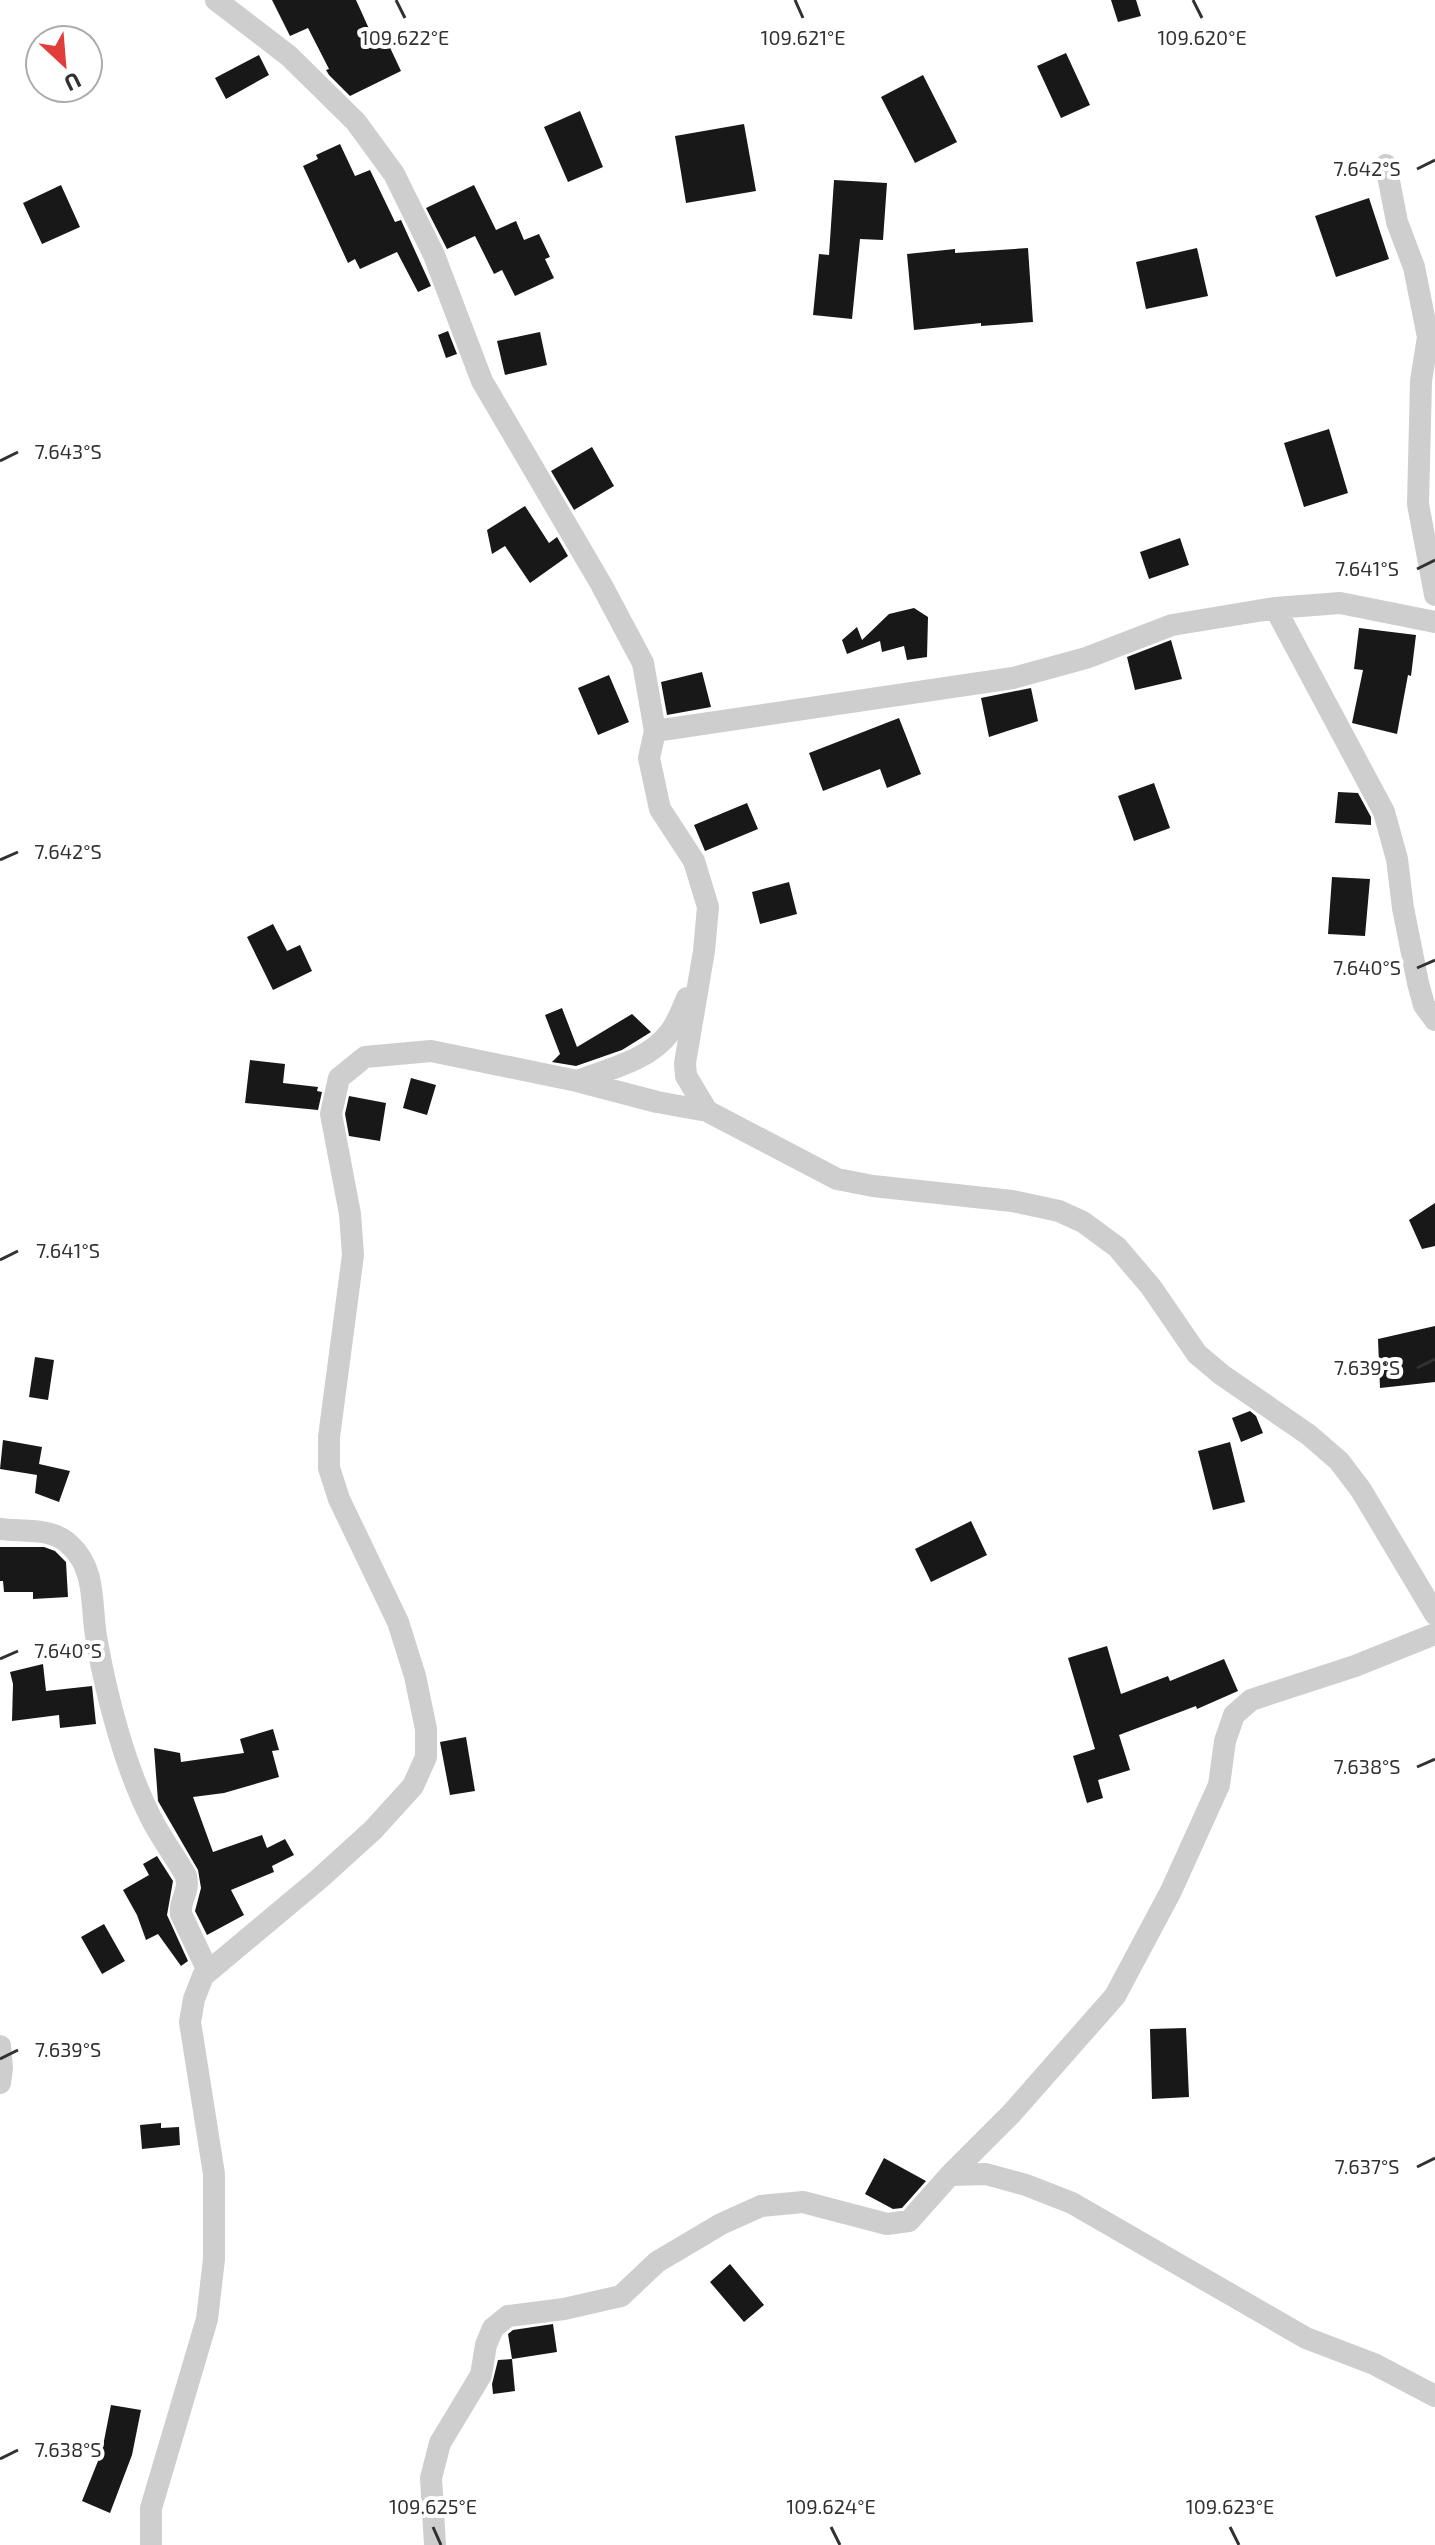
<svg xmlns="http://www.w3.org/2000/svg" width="1435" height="2545" font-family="'Exo 2',sans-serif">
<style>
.building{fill:#181818}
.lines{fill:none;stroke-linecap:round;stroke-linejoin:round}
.minor{stroke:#cecece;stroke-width:22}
.ticks{fill:none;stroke:#313131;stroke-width:3}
.ticks-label{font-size:20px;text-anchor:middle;fill:#313131;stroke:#fff;stroke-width:8;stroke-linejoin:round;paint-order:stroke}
</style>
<rect width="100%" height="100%" fill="#fff"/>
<path class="building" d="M272 0H356L370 31 373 29 380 42 386 39 401 71 350 96 329 75 326 70 329 69 308 28 290 36Z
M1111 0H1136L1141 16 1118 22Z
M1066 53 1090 105 1061 118 1037 66Z
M259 55 269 75 226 99 215 78Z
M923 75 957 142 915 163 881 97Z
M580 111 603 167 568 182 544 127Z
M744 124 756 191 686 203 675 136Z
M340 144 355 176 370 170 395 222 401 220 431 286 418 292 397 252 360 269 355 259 348 263 303 166 318 159 316 155Z
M834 180 887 183 883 240 860 239 852 319 813 315 819 254 829 255Z
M61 185 80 227 42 244 23 203Z
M474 185 496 230 516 221 524 240 539 234 550 257 545 259 554 278 515 296 502 270 494 274 475 236 447 249 426 208Z
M1369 198 1389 259 1336 277 1315 216Z
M1028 248 1033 322 981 326V323L914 330 907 254 955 249V253Z
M1197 248 1208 296 1146 309 1136 262Z
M448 331 457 354 446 358 438 335Z
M540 332 547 365 505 375 497 341Z
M1329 429 1348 493 1304 507 1284 443Z
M592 447 614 486 574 510 551 471Z
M525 506 549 543 557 537 568 556 530 583 505 546 492 554 487 530Z
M1180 538 1189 565 1149 579 1140 552Z
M914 608 928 617 927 657 907 660 904 646 882 652 880 641 847 654 842 640 857 627 862 640 889 614Z
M1359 628 1416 635 1411 676 1408 675 1397 734 1352 723 1363 670 1354 669Z
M1171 640 1182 679 1135 690 1127 657Z
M702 672 711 707 667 715 661 682Z
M609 675 629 722 598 735 578 688Z
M1031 688 1038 721 989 737 981 698Z
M899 718 921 774 887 788 880 769 823 791 809 753Z
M1154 783 1170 828 1134 841 1118 796Z
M1338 792 1358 793 1371 817V825L1335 823Z
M747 803 758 829 705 851 694 825Z
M1332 877 1370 879 1365 936 1328 934Z
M789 882 797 914 760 924 752 892Z
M273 924 287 951 300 945 312 971 273 990 247 937Z
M562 1008 577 1047 632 1014 651 1032 622 1050 576 1066 552 1062 560 1054 545 1015Z
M250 1060 285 1064 283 1083 318 1087 317 1091 322 1092 318 1110 245 1103Z
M411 1078 436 1085 427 1115 403 1108Z
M349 1096 386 1103 380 1141 349 1136 345 1114Z
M1435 1203V1246L1422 1249 1409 1220Z
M1435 1326V1382L1380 1388 1378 1339Z
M35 1357 54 1360 48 1400 29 1397Z
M1250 1411 1256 1416 1263 1433 1241 1442 1232 1418Z
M3 1440 42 1447 39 1464 70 1471 59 1502 35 1493 37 1475 0 1469Z
M1230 1442 1245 1502 1213 1510 1198 1451Z
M971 1521 987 1555 931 1582 915 1549Z
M0 1547H44L55 1551 66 1562 68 1597 33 1599V1592H4L3 1581H0Z
M1107 1646 1121 1694 1168 1676 1170 1681 1224 1659 1238 1691 1197 1709 1196 1706 1119 1735 1130 1770 1098 1780 1103 1798 1087 1803 1073 1756 1095 1749 1068 1658Z
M43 1664 46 1691 92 1686 96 1724 60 1728 59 1715 12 1721 13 1684 10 1672Z
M273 1729 279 1750 272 1751 279 1777 224 1793 193 1797 213 1852 262 1835 267 1848 285 1839 294 1855 272 1866 274 1872 231 1890 244 1915 207 1935 195 1911 201 1888 198 1870 158 1801 154 1748 180 1753 181 1762 244 1753 240 1739Z
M466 1737 475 1791 450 1795 440 1742Z
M157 1856 173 1881 167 1915 188 1961 181 1966 158 1934 146 1940 137 1915 123 1890 149 1875 143 1864Z
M104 1924 125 1961 102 1974 81 1937Z
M1186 2028 1189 2097 1152 2099 1150 2029Z
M161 2123V2128L179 2127 180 2145 142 2149 140 2125Z
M884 2158 926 2181 902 2208 893 2209 865 2194Z
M730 2264 764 2305 744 2322 710 2282Z
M553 2324 557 2352 512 2359 508 2334 513 2330Z
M512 2359 515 2391 493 2394 492 2384 498 2360Z
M111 2405 141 2410 132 2455 110 2513 82 2501 102 2451Z"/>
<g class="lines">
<path class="minor" d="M216 0 289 56 356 122 394 174 434 255 482 381 601 584 643 663 655 731 649 758 660 809 694 861 708 907 704 951 685 1063 686 1076 707 1111
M1386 165 1397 222 1414 267 1428 337 1421 381 1418 504 1435 595
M1275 608 1384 812 1397 859 1403 908 1418 983 1424 1005 1435 1020
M655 731 1013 678 1086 658 1172 625 1275 608 1340 603 1435 622
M577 1081C609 1069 650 1060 670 1032 678 1022 682 1009 687 998
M0 1529C24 1532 52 1527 70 1545 98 1571 90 1608 97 1642 107 1698 125 1767 151 1818 161 1838 175 1856 186 1876 190 1893 179 1899 181 1914L208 1971
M0 2046 2 2068 0 2083
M950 2175 986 2174 1026 2185 1072 2203 1306 2338 1374 2364 1435 2396
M151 2545V2508L207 2319 214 2259V2174L190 2022 194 1999 203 1976 319 1879 373 1830 413 1786 426 1757V1729L415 1676 398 1622 339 1499 329 1468V1437L353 1255 350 1214 331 1114 339 1078 365 1057 431 1051 577 1081 657 1102 707 1111 837 1179 873 1186 1012 1201 1059 1211 1083 1222 1117 1247 1151 1287 1197 1354 1222 1375 1309 1435 1339 1461 1361 1490 1435 1614
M435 2545 431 2478 440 2443 481 2375 486 2345 493 2328 508 2316 564 2309 621 2296 657 2262 721 2224 761 2206 803 2202 887 2224 909 2221 950 2175 1011 2114 1115 1996 1171 1891 1219 1785 1225 1741 1234 1715 1251 1700 1355 1666 1435 1634"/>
</g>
<path class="ticks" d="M396 0 405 18M795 0 803 18M1193 0 1202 18M1417 169 1435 160M0 461 18 452M1417 569 1435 560M0 860 18 852M1417 968 1435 960M0 1260 18 1251M1417 1368 1435 1359M0 1659 18 1651M1417 1767 1435 1759M0 2059 18 2050M1417 2167 1435 2158M0 2459 18 2450M433 2527 441 2545M831 2527 840 2545M1230 2527 1239 2545"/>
<g class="ticks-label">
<text x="405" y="45">109.622°E</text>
<text x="803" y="45">109.621°E</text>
<text x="1202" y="45">109.620°E</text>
<text x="1367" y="176">7.642°S</text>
<text x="68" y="459">7.643°S</text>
<text x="1367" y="576">7.641°S</text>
<text x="68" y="859">7.642°S</text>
<text x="1367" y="975">7.640°S</text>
<text x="68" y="1258">7.641°S</text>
<text x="1367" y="1375">7.639°S</text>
<text x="68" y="1658">7.640°S</text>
<text x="1367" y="1774">7.638°S</text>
<text x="68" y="2057">7.639°S</text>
<text x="1367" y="2174">7.637°S</text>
<text x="68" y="2457">7.638°S</text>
<text x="433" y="2514">109.625°E</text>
<text x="831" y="2514">109.624°E</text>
<text x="1230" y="2514">109.623°E</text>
</g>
<g transform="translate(64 64) rotate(154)"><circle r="38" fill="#ffffff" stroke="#adadad" stroke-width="2"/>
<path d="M0-6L14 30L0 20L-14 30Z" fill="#e23d3a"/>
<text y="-12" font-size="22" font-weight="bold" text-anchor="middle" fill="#313131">U</text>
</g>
</svg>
